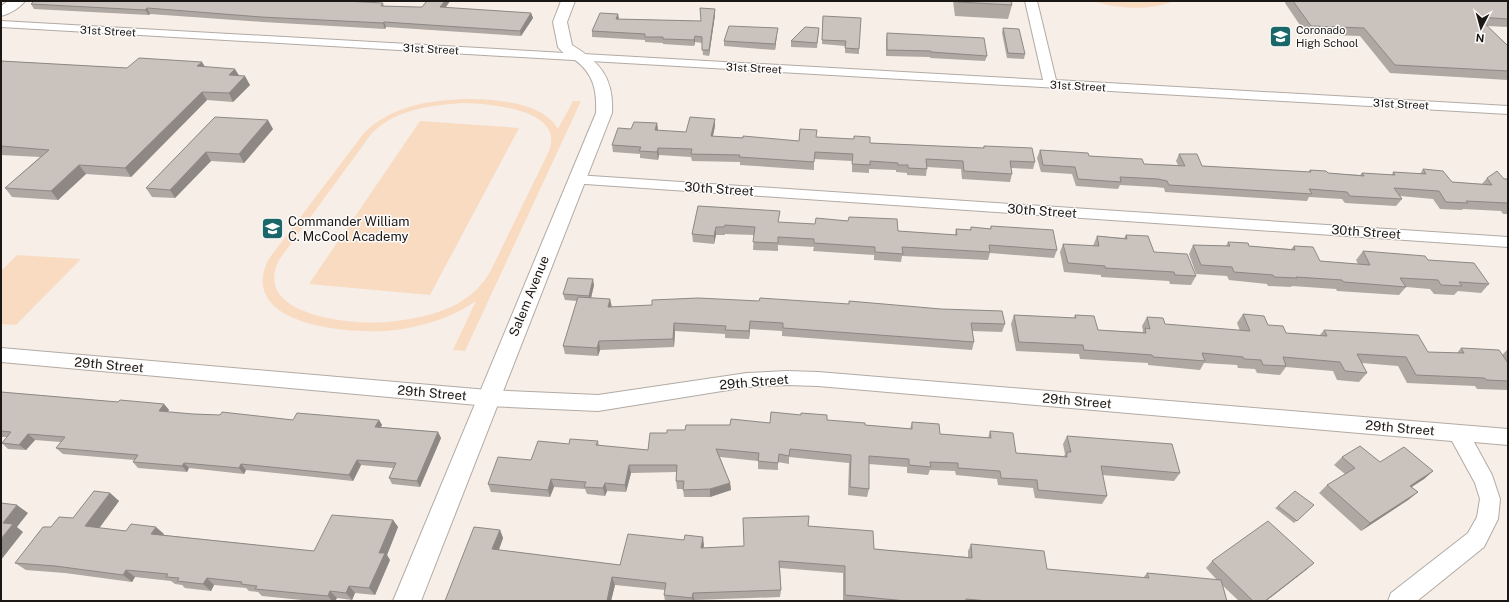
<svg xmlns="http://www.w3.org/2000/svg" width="1509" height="602" font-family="'Public Sans',sans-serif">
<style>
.green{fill:#f9dbc2;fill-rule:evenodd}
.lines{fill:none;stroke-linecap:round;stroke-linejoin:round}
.minor-casing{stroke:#b2aaa4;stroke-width:2}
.tertiary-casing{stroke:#b2aaa4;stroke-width:2}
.secondary-casing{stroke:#b2aaa4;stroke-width:2}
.minor{fill:#fff;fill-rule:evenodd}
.tertiary{fill:#fff;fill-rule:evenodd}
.secondary{fill:#fff;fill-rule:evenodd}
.wall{fill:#aea7a2}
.shaded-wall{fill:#8d8884}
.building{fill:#cac2bc;stroke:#8d8884}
.labels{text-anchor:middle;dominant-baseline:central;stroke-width:3;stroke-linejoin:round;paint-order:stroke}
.far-poi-label{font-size:11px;fill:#1a1715;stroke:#fefcfb;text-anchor:start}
.far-street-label{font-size:11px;fill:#1a1715;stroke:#fefcfb}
.street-label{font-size:13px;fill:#1a1715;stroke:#fefcfb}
.poi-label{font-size:13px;fill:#1a1715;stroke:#fefcfb;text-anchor:start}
</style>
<rect width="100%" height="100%" fill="#f6eee7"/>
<path class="green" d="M1093 1H1174C1150 11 1118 9 1093 1Z
M466 99C494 99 543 102 558 129L573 101H581L465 351 453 350 476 301C453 317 425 326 396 330 357 335 236 328 268 260L364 133C391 106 430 100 466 99ZM464 103C490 104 565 109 549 151L491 270C483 285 471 296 457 304 436 315 410 320 386 322 353 325 251 316 279 260L372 133C396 109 432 105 464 103Z
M420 121 519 128 430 295 309 284Z
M17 255 81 259 16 325 1 324V271Z"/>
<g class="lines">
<defs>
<path id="minor" d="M1025 1H1037L1056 80 1508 106V114L1 27V21L1043 80Z
M576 175 1508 237V247L571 183 569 180 571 177Z
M1 348 488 390 598 395 747 373 787 371 818 372 1508 429V445L1474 442 1492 475 1500 499 1498 519 1484 547 1417 601H1388L1391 593 1468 533 1477 517 1480 499 1475 483 1452 441 818 386 787 385 747 387 598 411 488 406 1 362Z"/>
<path id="tertiary" d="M561 1H575L567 22 572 45C600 62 614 78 612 113L421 601H393L596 113C597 91 594 74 575 60 569 56 562 53 558 47L553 22Z"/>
<path id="secondary" d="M8 1H25C20 8 9 14 1 16V6Z"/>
</defs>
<use href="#minor" class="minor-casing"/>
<use href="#tertiary" class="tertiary-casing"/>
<use href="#secondary" class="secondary-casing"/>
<use href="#minor" class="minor"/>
<use href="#tertiary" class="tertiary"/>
<use href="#secondary" class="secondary"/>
</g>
<path class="wall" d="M427 1H450L445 8 531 13 533 18 521 36 386 27 385 29 263 22 150 14 149 15 34 9 31 4 383 3 384 6 418 7H422Z
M953 1H1011L1012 5 1008 19 955 16Z
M1286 1H1508V27L1487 26 1508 46V80L1390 73 1360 36 1306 34 1285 3Z
M715 9V15L709 56 703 55 702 43 695 42 694 46 663 44V43L645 42V40L592 37V31L618 14 619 19 701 21Z
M823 16 859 49V54L845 53V46L822 44Z
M819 28 817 48 791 47V41Z
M1003 28 1025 54 1024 59 1007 58 1002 33Z
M887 33 987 56 985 61 930 58V57L886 56V39Z
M777 34 775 50 724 46V41Z
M1 61 127 68 205 67 239 76 250 85 233 102 207 100 131 177 86 174 58 200 12 197 5 188 40 157 1 155Z
M215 117 273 129 244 163 211 161 175 198 152 197 146 188Z
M657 123 658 131 686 132 715 126 713 136 799 141 816 137 870 143 983 148 984 146 1035 162 1033 169 1011 168 1012 174 1010 182 962 179 961 169 927 167 926 176 907 175V173L896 172V170L869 169V173L852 172V161L814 159V170L740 165V162L692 161 691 157 659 155 658 160 640 158V154L613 152 612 145Z
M1040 150 1089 156 1144 164 1178 165 1176 161 1179 154 1202 166 1308 172 1310 170 1328 173 1360 175 1362 173 1392 175 1393 172 1420 174 1423 169 1452 182 1482 184 1487 178 1508 179V214H1503L1501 211 1463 209 1462 210 1440 209 1433 199 1400 196 1402 199 1396 206 1345 203 1342 199 1309 197 1307 201 1165 192 1164 188 1155 187 1120 185 1118 189 1076 186 1072 174 1041 172 1037 158Z
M698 206 779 222 898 231 955 235 956 229 970 230 971 227 990 229 991 226 1057 250 1054 258 990 253 988 260 902 256 901 262 874 260V255L813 251 814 247 778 245V251L753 250 754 235 725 234V235H716L714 244 693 242 692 234Z
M1126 235 1196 276 1191 285 1170 284 1169 281 1101 277V275L1064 272 1060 252 1063 244 1093 246 1097 236 1124 238Z
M1228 242 1249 246 1291 249 1294 246 1320 261 1358 264 1356 260 1363 251 1428 260 1489 284 1481 293 1458 291 1454 295 1434 294 1430 289 1406 287 1399 295 1337 291 1336 289 1292 286 1291 287 1268 286 1267 284 1229 280 1227 276 1196 274 1189 254 1193 245 1226 246Z
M594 285 591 298 612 307 1005 324 1002 332 972 331 974 342 972 350 782 336V331L750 329 749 339 725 338V334L675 331 674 347 600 350 598 356 565 354 563 346 577 301 565 300 563 294Z
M1243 314 1286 333 1320 335 1324 330 1428 352 1457 353 1461 348 1502 355 1508 349V390L1477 389 1475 386 1407 383 1398 366 1362 363 1367 373 1359 382 1337 380 1333 371 1286 367 1280 375 1257 373 1255 369 1238 368 1237 365 1204 363 1200 370 1148 365V363L1080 359 1079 354 1016 351 1011 324 1014 315 1074 318 1075 315 1098 330 1143 332V331L1142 326 1147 317 1165 324 1240 331 1237 323Z
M1 392 118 402 164 404 169 410 167 412 193 414 293 420H379L382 425 381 427 438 432 441 438 420 487 392 484 389 478 393 468 361 465 353 481 246 470 244 474 189 468 187 472 138 468 133 462 134 460 63 454 56 448 61 442 35 440 26 450 8 449 2 443 7 437H1Z
M827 420 865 425 910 429 912 422 940 434 988 438 990 431 1016 453 1064 456 1065 454 1063 444 1067 436 1180 473 1174 481 1102 475 1107 496 1102 504 1035 498 1033 488 998 485 997 479 956 475 955 471 930 470 928 475 907 473V467L869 464V489L867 497 848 495 849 463 789 457V464L778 462V470L758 469V461L720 457 730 483 731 490 710 497H684L683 489H677L676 481V472L631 473 626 492 607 491 605 496 587 494 585 489 554 487 550 497 491 492 488 484 531 460 569 444 598 441 599 446 648 450 667 433 730 425Z
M1342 457 1380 462 1433 471 1424 479 1411 487 1418 492 1408 500 1361 531 1319 493 1327 485 1345 474 1334 465Z
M110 493 119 501 99 528 126 531 164 534 163 535 314 551 393 520 398 527 387 555 390 560 375 595 355 593 352 600 337 598 335 601H312L262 596 258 592 249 591 246 588 214 585 211 591 185 588 182 585 175 584 171 581 135 577 132 582 65 573 26 570 15 563 73 518Z
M1314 505 1294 523 1275 508 1278 506Z
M808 526 874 549 968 557V551L971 544 1047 569 1143 578 1147 573 1217 580 1206 568 1212 561 1314 563 1306 570 1266 601H1239L1223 586 1227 601H843V573L780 568 781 590 780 597 694 600V601H665L664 595 665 590 615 585 611 601H445L500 530 503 538 499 550 620 565 704 545 703 548 744 546Z"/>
<path class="shaded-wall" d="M445 1H450L442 13 440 7Z
M147 8 150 14 149 15 145 10Z
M715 9V15L709 56V50Z
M531 13 533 18 521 36 520 31Z
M618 14 619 20 616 19Z
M384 22 386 27 385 29 383 23Z
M778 28 777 34 775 50V44Z
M695 36V42L694 46V40Z
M202 62 207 70 197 66Z
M235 69 240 77 229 75Z
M245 76 250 85 233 102 229 93Z
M202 92 207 100 131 177 125 168Z
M715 119V126L711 144V136Z
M268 120 273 129 244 163 239 154Z
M657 123 658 131 655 130Z
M658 148 659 155 658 160 657 152Z
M206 152 211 161 175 198 170 190Z
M79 165 86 174 58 200 51 191Z
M716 227V235L714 244V236Z
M593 279 594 285 590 302 589 296Z
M610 299 612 307H608Z
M750 321V329L749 339V331Z
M674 323 675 331 674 347 673 339Z
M599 341 600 350 598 356 597 348Z
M164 404 169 410 164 417 159 411Z
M379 420 382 425 378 432 375 427Z
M438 432 441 438 420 487 417 481Z
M28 434 35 440 26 450 19 445Z
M357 460 361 465 353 481 349 475Z
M184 463 189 468 187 472 182 466Z
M241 464 246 470 244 474 239 468Z
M629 465 631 473 626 492 625 485Z
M1433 471 1424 479 1401 494 1410 486Z
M551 479 554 487 550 497 548 490Z
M605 483 607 491 605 496 603 488Z
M730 483 731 490 710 497V489Z
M1418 492 1408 500 1361 531 1370 523Z
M110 493 119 501 95 534 85 526Z
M17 505 28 513 17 527 23 532 1 560V539L3 523Z
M393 520 398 527 387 555 390 560 375 595 369 588 379 553Z
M156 527 164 534 159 541 151 534Z
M500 530 503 538 496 557 492 549Z
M703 537 704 545 702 555 701 548Z
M1314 563 1306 570 1266 601H1265Z
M126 570 135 577 132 582 123 575Z
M612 577 615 585 611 601H607Z
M207 578 214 585 211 591 203 584Z
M349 586 355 593 352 600 346 593Z
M330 591 337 598 335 601H332L328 596Z
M693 593 694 600V601H693L692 598Z"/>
<path class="building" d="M34 1H345L383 3 381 6 418 7H422L427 1H445L440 7 531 13 520 31 384 22 383 23 261 17 147 8 145 10 31 4Z
M958 1H1011L1012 5 958 2Z
M1293 1H1508V19L1478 17 1508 46V71L1395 65 1364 28 1311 26Z
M700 8 715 9 709 50H702V37L695 36 694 40 663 39V37H645V34L592 31 600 13 618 14 616 19 701 21Z
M823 16 861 18 859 49 845 48 846 41 822 40Z
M729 26 778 28 775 44 724 41Z
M805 27 819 28 817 43 791 41Z
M1003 28 1019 29 1025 54 1008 53Z
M887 33 984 38 987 56 931 52V51L887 50Z
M139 58 202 62 197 66 235 69 229 75 245 76 229 93 202 92 125 168 79 165 51 191 5 188 49 150 1 146V61L127 68Z
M215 117 268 120 239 154 206 152 170 190 146 188Z
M690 117 715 119 711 136 743 138V136L799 141 800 129 817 130 816 137 854 139V136L870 137V143L984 148V146L1032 148 1035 162 1010 161 1012 174 964 171 963 161 926 159 927 169 908 168V165H898V163L870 161V165L852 164 853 154 815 152 814 162 739 157 740 155 691 154 692 149 658 148 657 152 639 151 641 147 612 145 618 128 631 129 634 122 657 123 655 130 686 132Z
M1040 150 1088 153 1089 156 1142 159 1144 164 1185 166 1179 154H1197L1202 166 1311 172 1310 170 1326 171 1328 173 1364 176 1362 173 1395 175 1393 172 1426 174 1423 169 1443 171 1452 182 1492 185 1487 178 1497 171 1504 179H1508V204L1507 203 1466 201 1468 203 1446 202 1439 191 1394 188 1402 199 1350 196 1347 192 1309 189 1312 194 1169 185 1167 181 1158 179 1120 177 1121 182 1078 179 1075 167 1043 165Z
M698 206 780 211 778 222 815 224 816 218 848 221 849 217 897 219 898 231 957 235 956 229 971 230V227L991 229V226L1053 230 1057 250 989 245 990 252 902 247 903 254 875 252V247L814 243V239L778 237V243L753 242 755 227 725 225 724 227H716L714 236 692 234Z
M1126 235 1148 236 1154 252 1187 254 1196 276 1175 275 1174 272 1105 268V266L1068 263 1063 244 1099 246 1097 236 1127 239Z
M1228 242 1248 243 1249 246 1295 250 1294 246 1313 247 1320 261 1370 265 1363 251 1425 256 1428 260 1474 263 1489 284 1459 282 1462 286 1441 285 1438 280 1400 278 1406 287 1344 282 1342 280 1296 277 1297 278 1274 277 1273 275 1234 272 1232 267 1201 265 1193 245 1230 246Z
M568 278 593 279 589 296 563 294Z
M578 297 610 299 608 307 652 305V300L698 298 759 301 760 298 849 304V301L941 309 1002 311 1005 324 971 323 974 342 783 328V323L750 321 749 331 725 330 726 326 674 323 673 339 599 341 597 348 563 346Z
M1243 314 1264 316 1268 325 1283 326 1286 333 1327 336 1324 330 1418 335 1428 352 1464 353 1461 348 1499 350 1508 363V381L1487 380 1484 378 1416 375 1406 357 1357 354 1367 373 1345 371 1340 362 1283 357 1286 366 1263 365 1261 360 1244 359 1243 357 1202 353 1205 361 1153 357 1152 355 1084 350 1083 345 1019 342 1014 315 1076 318 1075 315 1094 316 1098 330 1146 333 1145 328 1150 329 1147 317 1163 318 1165 324 1250 331Z
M1 392 118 402 120 400 164 404 159 411 193 414 220 415 222 412 293 420 297 413 379 420 375 427 438 432 417 481 389 478 396 463 357 460 349 475 241 464 239 468 184 463 182 466 133 462 138 455 56 448 65 437 28 434 19 445 2 443 11 432 1 431Z
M771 412 801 415V413L827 415V420L865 423V425L912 429V422L939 424 940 434 991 438 990 431 1013 433 1016 453 1067 457V452H1071L1067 436 1172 444 1180 473 1101 466 1107 496 1038 490 1037 480 1001 478 1000 471 958 468V463L930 462 931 467 909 465V459L869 456V489L850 487 851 455 790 449 789 456 779 454 778 463 758 461 759 453 716 449 730 483 710 489 683 490 684 481H676L677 465H629L625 485 605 483 603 488 584 487 586 482 551 479 548 490 488 484 498 457 531 460 538 441 569 444 570 439 598 441 596 445 648 450 650 433H667V430H685L686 425H730L731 419 770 423Z
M1360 446 1380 462 1404 447 1433 471 1410 486 1418 492 1370 523 1327 485 1355 468 1342 457Z
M94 491 110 493 85 526 126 531 131 524 156 527 151 534 314 551 332 515 393 520 379 553H385L369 588 349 586 346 593 330 591 328 596 255 589 257 586 241 584 242 582 207 578 203 584 177 581 179 578 166 577 168 574 126 570 123 575 55 566 15 563 43 527H51L59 517 73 518Z
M1295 491 1314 505 1297 521 1278 506Z
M1 503 17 505 3 523 13 524 1 539Z
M809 516 808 526 873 531 874 549 972 558 971 544 1044 551 1047 569 1149 578 1147 573 1221 580 1227 601H988L966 599V601H906L845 595V566L779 561 781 590 693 593 692 598 664 595 666 583 612 577 607 601H445L474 527 500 530 492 549 620 565 628 534 684 540 685 535 703 537 701 548 744 546 743 518Z
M1268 521 1314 563 1265 601H1253L1212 561Z"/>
<defs>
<symbol id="school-square" viewBox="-11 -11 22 22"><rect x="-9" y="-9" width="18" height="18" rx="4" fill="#1a676a" stroke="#fefcfb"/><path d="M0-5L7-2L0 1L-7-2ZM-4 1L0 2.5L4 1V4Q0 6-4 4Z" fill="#fff"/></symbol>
</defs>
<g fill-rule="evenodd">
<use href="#school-square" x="1268" y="24" width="25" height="25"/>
<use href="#school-square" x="260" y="216" width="25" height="25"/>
</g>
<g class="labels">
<g class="far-poi-label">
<text x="1296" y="30">Coronado<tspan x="1296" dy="13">High School</tspan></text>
</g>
<g class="far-street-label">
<text transform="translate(108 31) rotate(3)">31st Street</text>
<text transform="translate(431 49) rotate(3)">31st Street</text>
<text transform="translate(754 68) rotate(3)">31st Street</text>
<text transform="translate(1078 86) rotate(3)">31st Street</text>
<text transform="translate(1401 104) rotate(3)">31st Street</text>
</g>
<g class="street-label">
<text transform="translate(719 189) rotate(4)">30th Street</text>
<text transform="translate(1042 211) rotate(4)">30th Street</text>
<text transform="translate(1366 232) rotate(4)">30th Street</text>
<text transform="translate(529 296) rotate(-68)">Salem Avenue</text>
<text transform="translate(109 365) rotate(5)">29th Street</text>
<text transform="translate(754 382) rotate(-5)">29th Street</text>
<text transform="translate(432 393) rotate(5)">29th Street</text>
<text transform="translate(1077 401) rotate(5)">29th Street</text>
<text transform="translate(1400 428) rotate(5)">29th Street</text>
</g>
<g class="poi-label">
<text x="288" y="221">Commander William<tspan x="288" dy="15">C. McCool Academy</tspan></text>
</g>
</g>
<rect width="1509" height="602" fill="none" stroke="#1a1715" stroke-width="4"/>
<g transform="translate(1481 28) rotate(186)" stroke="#fefcfb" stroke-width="3" paint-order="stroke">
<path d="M0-3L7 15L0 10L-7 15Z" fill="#1a1715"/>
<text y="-6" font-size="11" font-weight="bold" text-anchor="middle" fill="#1a1715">N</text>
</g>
</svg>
